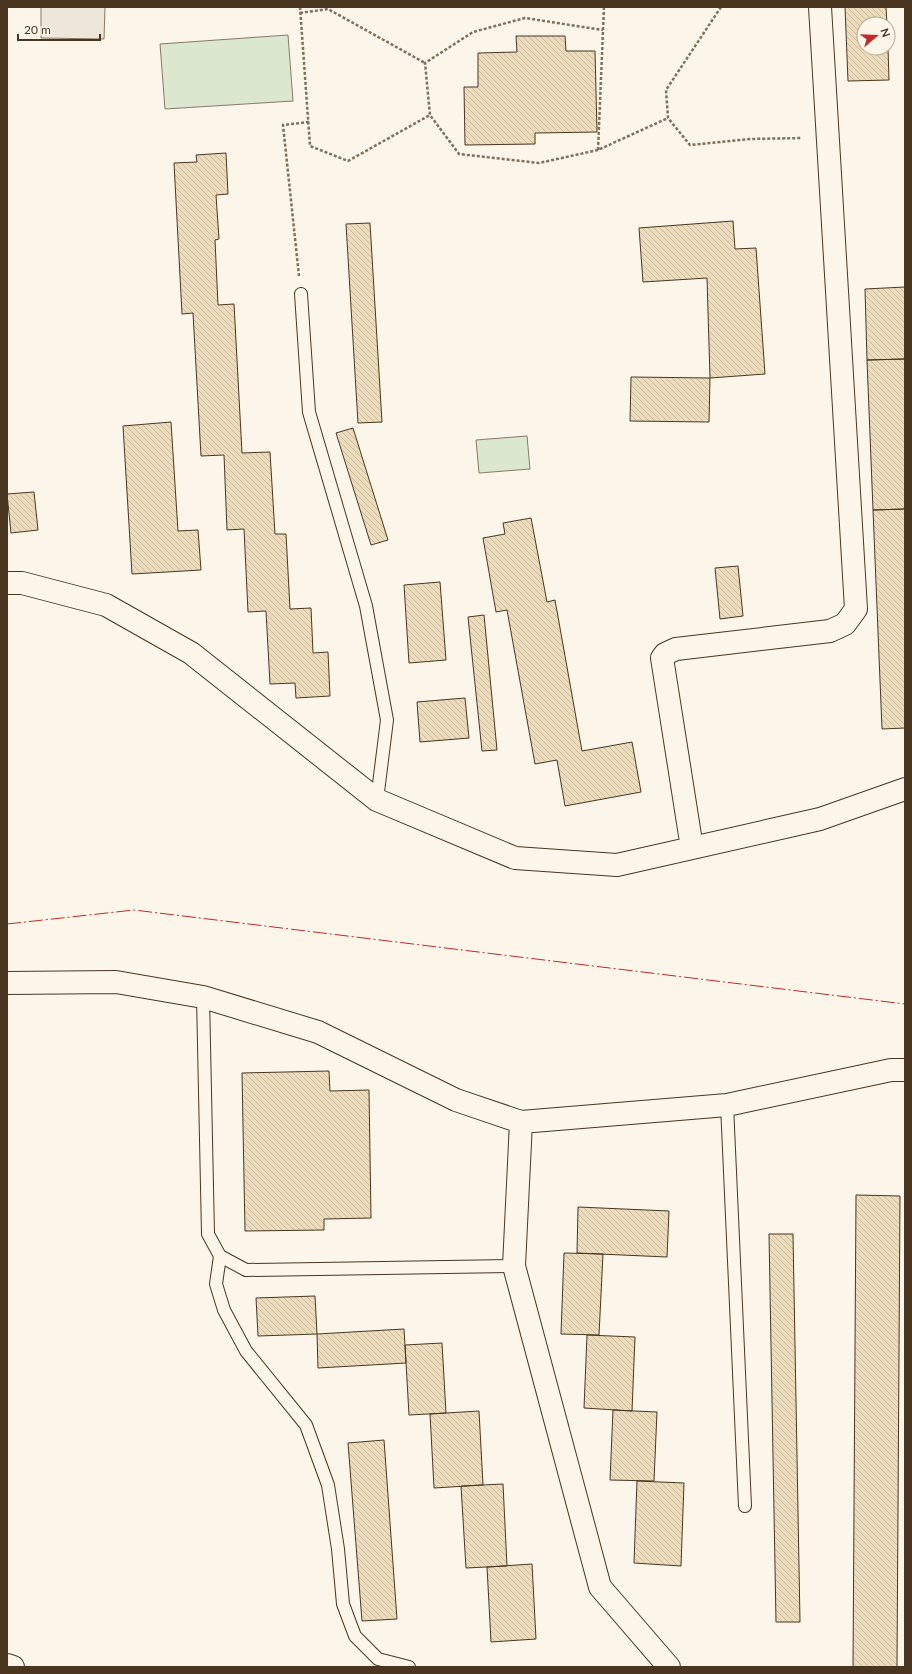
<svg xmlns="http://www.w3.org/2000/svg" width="912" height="1674" font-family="Lato,sans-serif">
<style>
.grass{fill:#dce7d0;stroke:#887966}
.parking{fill:#ede7d9;stroke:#887966}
.building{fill:url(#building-back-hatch);stroke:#4a3520}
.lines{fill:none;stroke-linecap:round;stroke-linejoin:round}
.lane-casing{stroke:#4a3520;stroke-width:14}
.street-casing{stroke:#4a3520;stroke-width:24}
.path{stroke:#7f6f5c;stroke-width:2.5;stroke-dasharray:3 2;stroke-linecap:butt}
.lane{stroke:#fbf6e9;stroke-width:12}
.street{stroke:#fbf6e9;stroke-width:22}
.power{stroke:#c62828;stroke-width:1;stroke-dasharray:14 3 2 3;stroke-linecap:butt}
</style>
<defs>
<pattern id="building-back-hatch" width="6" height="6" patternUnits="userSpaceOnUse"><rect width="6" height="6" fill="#ecdcbc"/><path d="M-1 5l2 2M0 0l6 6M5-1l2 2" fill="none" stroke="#ccbda1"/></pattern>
</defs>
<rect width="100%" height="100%" fill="#fbf6e9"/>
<path class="grass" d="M288 35 293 101 165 109 160 44Z
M527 436 530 469 479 473 476 440Z"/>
<path class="parking" d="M41 7H105L104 39 41 38Z"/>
<path class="building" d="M845 7H886L887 24H864V48H888L889 80 848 81Z
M516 36H565L566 51H595L597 132 535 133V144L465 145 464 87H478V53L517 52Z
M226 153 228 194 216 195 219 239 215 240 218 305 234 304 242 453 270 452 275 534H286L290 609 311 608 313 653 328 652 330 696 296 698 295 683 270 684 266 611 248 612 244 529 227 530 224 455 201 456 193 313 182 314 174 163 197 162 196 155Z
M733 221 735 249 756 248 765 374 710 378 707 278 643 282 639 228Z
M370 223 382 422 358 423 346 224Z
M905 287V359L867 360 865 289Z
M905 359V509L873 510 867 360Z
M631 377 710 378 709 422 630 421Z
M171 422 178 531 198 530 201 570 132 574 123 426Z
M353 428 388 540 371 545 336 433Z
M34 492 38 530 11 533 7 494Z
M905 509V728L882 729 873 510Z
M531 518 547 602 555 600 582 751 632 742 641 792 565 806 557 760 535 764 507 610 496 612 483 538 505 534 503 523Z
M738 566 743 616 720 619 715 568Z
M440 582 446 660 409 663 404 585Z
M484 615 497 750 482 751 468 617Z
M465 698 469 738 420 742 417 702Z
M329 1071 330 1091 369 1090 371 1218 324 1219V1230L245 1231 242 1073Z
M856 1195 900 1196 897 1667H853Z
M578 1207 669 1211 667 1257 577 1253Z
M769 1234H793L800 1622H776Z
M564 1253 603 1254 599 1335 561 1334Z
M315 1296 317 1334 258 1336 256 1298Z
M404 1329 406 1363 318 1368 317 1334Z
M587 1335 635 1337 632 1411 584 1408Z
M442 1343 446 1413 409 1415 405 1345Z
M613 1410 657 1412 654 1481 610 1480Z
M479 1411 483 1485 434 1488 430 1414Z
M384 1440 397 1619 362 1621 348 1443Z
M637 1481 684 1483 681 1566 634 1563Z
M503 1484 507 1566 466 1568 461 1486Z
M532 1564 536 1639 491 1642 487 1567Z"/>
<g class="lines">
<defs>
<path id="lane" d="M301 294 309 412 366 606 387 720 377 800
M203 997 208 1234 220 1256 246 1270 514 1266
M727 1105 745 1506
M220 1256 216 1284 224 1310 246 1351 306 1425 328 1485 338 1549 343 1604 355 1636 378 1659 409 1667"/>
<path id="street" d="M7 583H22L106 605 191 653 377 800 515 858 617 865 820 819 905 789
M692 848 662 658 665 654 676 649 830 631 845 624 856 609 820 7
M7 983 116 982 203 997 318 1032 456 1100 521 1122 727 1105 891 1070H905
M521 1122 514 1266 600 1587 669 1667
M7 1665 13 1667"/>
</defs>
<use href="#lane" class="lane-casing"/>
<use href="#street" class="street-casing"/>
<path class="path" d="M300 7 310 146 348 161 430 115
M604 7 598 150 668 118
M721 7 666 90 668 118 690 145 750 139 802 138
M300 13 328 9 425 63
M598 150 539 163 459 154 430 115 425 63 473 32 525 18 603 30
M299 276 283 125 309 122"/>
<use href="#lane" class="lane"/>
<use href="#street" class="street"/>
<path class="power" d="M7 924 134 910 905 1004"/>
</g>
<rect width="912" height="1674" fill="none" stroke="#4a3520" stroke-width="16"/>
<g transform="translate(876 36) rotate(71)"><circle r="19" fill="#fbf6e9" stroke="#b4a999"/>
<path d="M0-3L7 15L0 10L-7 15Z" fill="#c62828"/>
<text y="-6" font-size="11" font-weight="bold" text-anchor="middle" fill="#4a3520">N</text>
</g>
<path d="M18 34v6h82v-6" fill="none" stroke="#4a3520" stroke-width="2"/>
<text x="24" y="34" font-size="12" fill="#4a3520" stroke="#fbf6e9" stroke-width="3" paint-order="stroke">20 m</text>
</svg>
